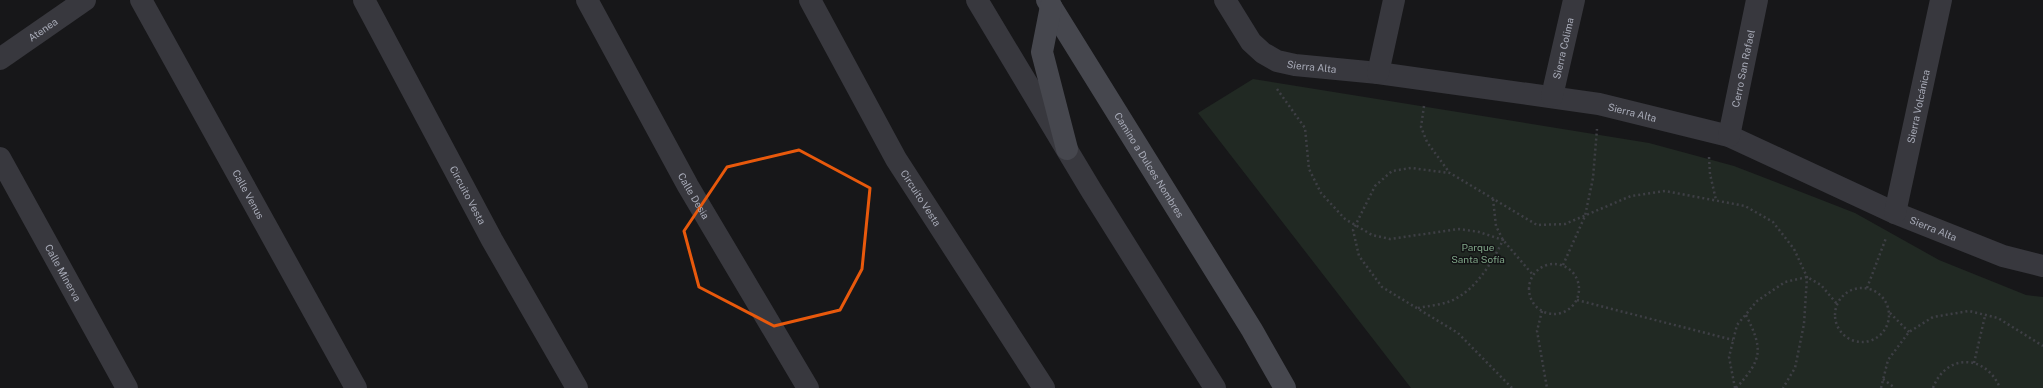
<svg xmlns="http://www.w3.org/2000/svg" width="2043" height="388" font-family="'Public Sans',sans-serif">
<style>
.green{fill:#212923}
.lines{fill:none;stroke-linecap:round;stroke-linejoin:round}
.path{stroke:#3e3f45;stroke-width:2.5;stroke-dasharray:2 3;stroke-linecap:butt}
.street{stroke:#38383e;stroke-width:22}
.secondary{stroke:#46474e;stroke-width:22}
.marked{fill:none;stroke:#e8590c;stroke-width:3;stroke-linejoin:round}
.labels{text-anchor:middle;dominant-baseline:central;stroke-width:3;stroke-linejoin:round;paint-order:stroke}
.street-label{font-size:10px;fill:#a9acb9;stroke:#121214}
.park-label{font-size:10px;fill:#7fa587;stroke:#121214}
</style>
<rect width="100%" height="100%" fill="#171719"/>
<path class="green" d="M1253 79 1649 143 1734 166 1855 213 1939 260 2026 295 2043 297V388H1411L1198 113Z"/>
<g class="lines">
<path class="path" d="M1277 89 1305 128 1309 169 1321 193 1345 219 1372 235 1390 239 1459 229 1479 232 1503 240C1492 263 1474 293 1448 302 1439 305 1428 306 1418 308
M1424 106 1421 127 1427 142 1449 172
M1709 157 1710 174 1716 200
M1493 199 1496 226 1503 240 1533 275
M1529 289a25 25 0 1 1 50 0a25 25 0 1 1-50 0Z
M1563 265 1585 216 1593 178 1597 129
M1835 315a27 27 0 1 1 54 0a27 27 0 1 1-54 0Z
M1867 288 1886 238
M1577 300 1733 340
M1542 311 1537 331 1547 388
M1890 313 1909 332
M1974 363 1985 316
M1883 379 1895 388
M1512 388 1458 333 1382 287 1359 256 1353 230 1375 186 1392 171 1411 168 1450 173 1537 225 1565 224 1631 196 1665 191 1745 206 1773 222 1794 249 1807 277 1804 324 1795 368 1783 388
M1735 388 1729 357 1737 325 1757 301 1785 282 1807 277 1821 285 1837 304
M1736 388C1763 359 1763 349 1746 315
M1881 388 1888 360 1909 332 1933 317 1969 311 1998 318 2043 346
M1933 388C1946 353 1986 354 2000 388"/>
<g class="street">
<path id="s1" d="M141 0 356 388"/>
<path id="s2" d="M364 0 492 240 577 388"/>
<path id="s3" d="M587 0 688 186 808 388"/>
<path id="s4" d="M810 0 896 159 1044 388"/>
<path d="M977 0 1091 190 1215 388"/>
<path id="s5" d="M1225 0 1251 42 1263 53 1277 61 1295 65 1378 73 1599 104 1729 136 1895 213 2003 256 2043 266"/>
<path id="s6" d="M0 59 85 0"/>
<path d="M1378 73 1394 0"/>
<path id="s7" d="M1552 96 1574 0"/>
<path id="s8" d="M1729 136 1757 0"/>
<path id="s9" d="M0 158 127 388"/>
<path id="s10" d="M1895 213 1941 0"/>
</g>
<g class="secondary">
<path id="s11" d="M1047 0 1252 330 1285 388"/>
<path d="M1051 6 1042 52 1067 149"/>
</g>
</g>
<path class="marked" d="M799 150 870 188 862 269 840 310 774 326 699 287 684 231 727 167Z"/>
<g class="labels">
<g class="street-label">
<text stroke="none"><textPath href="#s6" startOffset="52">Atenea</textPath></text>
<text stroke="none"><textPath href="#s7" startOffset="49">Sierra Colima</textPath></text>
<text stroke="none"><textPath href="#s5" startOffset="117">Sierra Alta</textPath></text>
<text stroke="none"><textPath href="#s8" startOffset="69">Cerro San Rafael</textPath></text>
<text stroke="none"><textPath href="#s10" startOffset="109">Sierra Volcánica</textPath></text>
<text stroke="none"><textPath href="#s5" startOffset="441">Sierra Alta</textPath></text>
<text stroke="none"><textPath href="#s11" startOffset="194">Camino a Dulces Nombres</textPath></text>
<text stroke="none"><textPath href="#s1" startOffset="222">Calle Venus</textPath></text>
<text stroke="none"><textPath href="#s2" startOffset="221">Circuito Vesta</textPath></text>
<text stroke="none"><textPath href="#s3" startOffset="223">Calle Desia</textPath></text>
<text stroke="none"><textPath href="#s4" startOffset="227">Circuito Vesta</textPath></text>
<text stroke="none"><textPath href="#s5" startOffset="765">Sierra Alta</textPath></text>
<text stroke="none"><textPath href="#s9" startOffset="131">Calle Minerva</textPath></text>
</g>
<g class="park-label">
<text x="1478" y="247">Parque<tspan x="1478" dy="12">Santa Sofía</tspan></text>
</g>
</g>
</svg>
